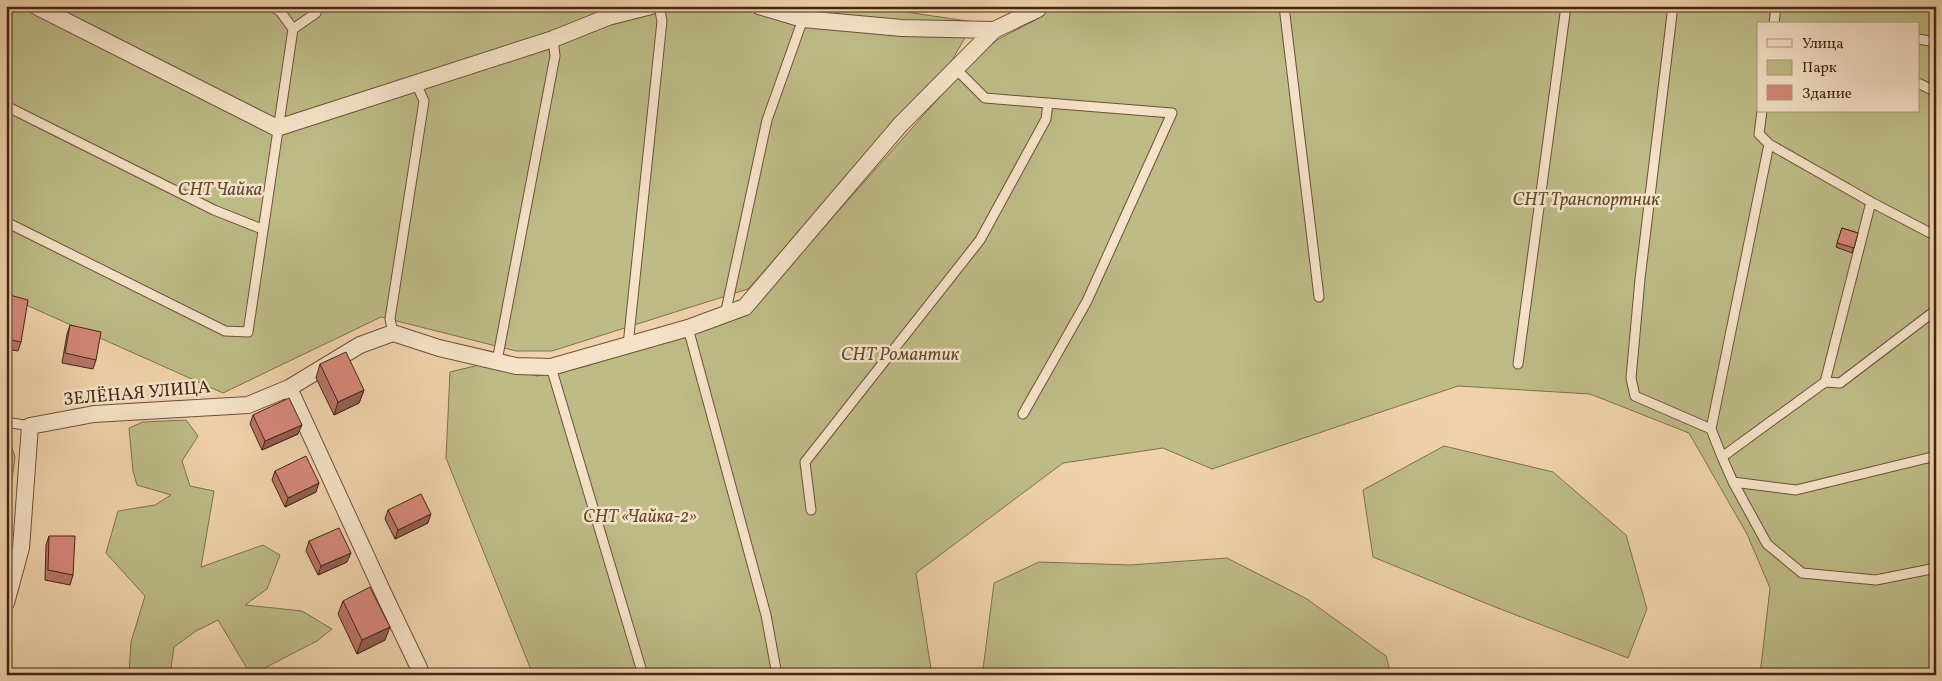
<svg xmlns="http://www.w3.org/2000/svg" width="1942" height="681" font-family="Vollkorn,serif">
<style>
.green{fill:#bdbb86;stroke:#80704c;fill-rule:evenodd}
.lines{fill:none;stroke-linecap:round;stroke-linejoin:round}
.lane-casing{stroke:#6f5038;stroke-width:11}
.street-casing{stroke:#6f5038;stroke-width:18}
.lane{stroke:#f5e2c8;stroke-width:9}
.street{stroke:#f5e2c8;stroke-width:16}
.wall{fill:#b77468;stroke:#442512}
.shaded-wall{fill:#955e55;stroke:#442512}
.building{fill:#d58779;stroke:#442512}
.labels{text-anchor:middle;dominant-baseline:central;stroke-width:5;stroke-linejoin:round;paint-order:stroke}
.park-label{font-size:18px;font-style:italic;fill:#624a2f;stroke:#f5e2c8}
.street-label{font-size:18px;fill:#442512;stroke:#f5e2c8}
</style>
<rect width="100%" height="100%" fill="#efd2ab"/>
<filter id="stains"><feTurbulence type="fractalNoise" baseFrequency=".004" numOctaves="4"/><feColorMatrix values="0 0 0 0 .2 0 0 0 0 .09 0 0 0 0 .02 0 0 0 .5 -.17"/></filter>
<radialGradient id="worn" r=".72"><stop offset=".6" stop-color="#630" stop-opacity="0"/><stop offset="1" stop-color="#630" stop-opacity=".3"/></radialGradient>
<path class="green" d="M6 6H884L872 7 974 22 951 62 748 289 552 351H516L381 317 223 393 6 296Z
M1047 6H1936V675H1760L1770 588 1747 534 1689 433 1590 394 1458 386 1212 469 1163 448 1063 463 916 573 932 675H533L446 458 450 372 483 364 537 376 583 367 684 336 746 315 969 64 997 40 1043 16ZM1758 24H1918V111H1758Z
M186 420 198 436 182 461 190 486 214 491 201 567 263 545 280 555 267 589 245 605 302 611 332 629 317 641 251 675 218 620 196 631 174 647 170 675H129L131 642 145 596 106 553 118 511 155 505 171 495 137 485 133 471 129 428 143 422Z
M6 436H8L15 457 6 529Z
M1444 446 1553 472 1626 535 1647 609 1628 658 1495 607 1373 557 1363 490Z
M1227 558 1307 599 1386 656 1391 675H989L983 669 994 583 1039 562 1130 565Z"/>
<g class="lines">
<defs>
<path id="lane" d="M271 6 280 11 293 29
M1284 6 1319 297
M1673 6 1640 279 1631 378 1635 396 1711 429
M1774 24 1776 6
M1918 39 1936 42
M956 69 985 98 1172 113 1087 301 1023 414
M1918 83 1936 92
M6 106 214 210 262 229
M1762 111 1759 134 1769 144 1711 429 1722 457 1825 382 1871 202
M1769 144 1871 202 1936 236
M6 222 225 331 248 332 293 29 316 13 317 6
M725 315 767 120 803 19
M688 328 766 615 777 675
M393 333 390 319 424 101 416 83
M628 345 662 21 659 6
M497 361 555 56 553 39
M1518 364 1566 6
M551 367 643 675
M1825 382 1840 383 1936 310
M6 422 30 426
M1722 457 1733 482 1796 490 1936 456
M1733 482 1767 544 1802 573 1876 580 1936 568
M811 510 805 462 980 240 1046 119 1048 103"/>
<path id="street" d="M36 6 277 128 553 39 608 17 651 6
M759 6 803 19 902 28 994 30
M289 388 386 599 419 668 421 675
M6 603 21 548 30 426 94 414 248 405 289 388 360 345 393 333 439 348 516 366 551 367 688 328 745 307 900 125 994 30 1038 9 1039 6"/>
</defs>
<use href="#lane" class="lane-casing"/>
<use href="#street" class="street-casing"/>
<use href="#lane" class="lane"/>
<use href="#street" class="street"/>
</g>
<path class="wall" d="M1842 228 1858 233 1852 253 1836 247Z
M6 294 21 342 18 351 6 349Z
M70 325 96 360 93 369 62 363 67 334Z
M320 364 364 390 359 403 334 415 316 378Z
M253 415 298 434 262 450 250 424Z
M275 471 316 492 285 507 272 480Z
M388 510 428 523 395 539 385 519Z
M49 536 73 575 70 585 45 580 46 545Z
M309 541 347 562 318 575 306 551Z
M343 601 385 640 357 654 338 614Z"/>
<path class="shaded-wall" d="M364 390 359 403 334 415 338 402Z
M302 425 298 434 262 450 265 441Z
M319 483 316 492 285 507 288 498Z
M431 514 428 523 395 539 398 530Z
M351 553 347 562 318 575 321 566Z
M390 627 385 640 357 654 362 640Z"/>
<path class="building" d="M1842 228 1858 233 1854 248 1837 243Z
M6 294 28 300 21 342 6 339Z
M70 325 101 332 96 360 65 353Z
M346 352 364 390 338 402 320 364Z
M289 398 302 425 265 441 253 415Z
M306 456 319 483 288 498 275 471Z
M421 494 431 514 398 530 388 510Z
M339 528 351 553 321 566 309 541Z
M49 536H75L73 575 48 570Z
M370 587 390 627 362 640 343 601Z"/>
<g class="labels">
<g class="park-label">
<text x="220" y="190">СНТ Чайка</text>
<text x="1586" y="200">СНТ Транспортник</text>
<text x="900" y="355">СНТ Романтик</text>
<text x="640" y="517">СНТ «Чайка-2»</text>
</g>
<g class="street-label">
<text transform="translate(137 394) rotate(-5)">ЗЕЛЁНАЯ УЛИЦА</text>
</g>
</g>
<rect width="1942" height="681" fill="none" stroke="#efd2ab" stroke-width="25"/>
<rect x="8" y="8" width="1927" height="666" fill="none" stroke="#442512" stroke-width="2.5"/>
<rect x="12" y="12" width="1917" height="656" fill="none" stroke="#442512"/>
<rect x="1757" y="22" width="162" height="90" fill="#f5e2c8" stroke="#ae967f"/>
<rect x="1767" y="39" width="25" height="8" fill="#f5e2c8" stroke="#ae967f"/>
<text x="1802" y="48" font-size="15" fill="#442512">Улица</text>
<rect x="1767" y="60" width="25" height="15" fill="#bdbb86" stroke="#ae967f"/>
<text x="1802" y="72" font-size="15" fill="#442512">Парк</text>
<rect x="1767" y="85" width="25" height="15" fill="#d58779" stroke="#ae967f"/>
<text x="1802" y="98" font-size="15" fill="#442512">Здание</text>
<rect width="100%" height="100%" filter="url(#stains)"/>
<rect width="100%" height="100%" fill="url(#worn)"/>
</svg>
